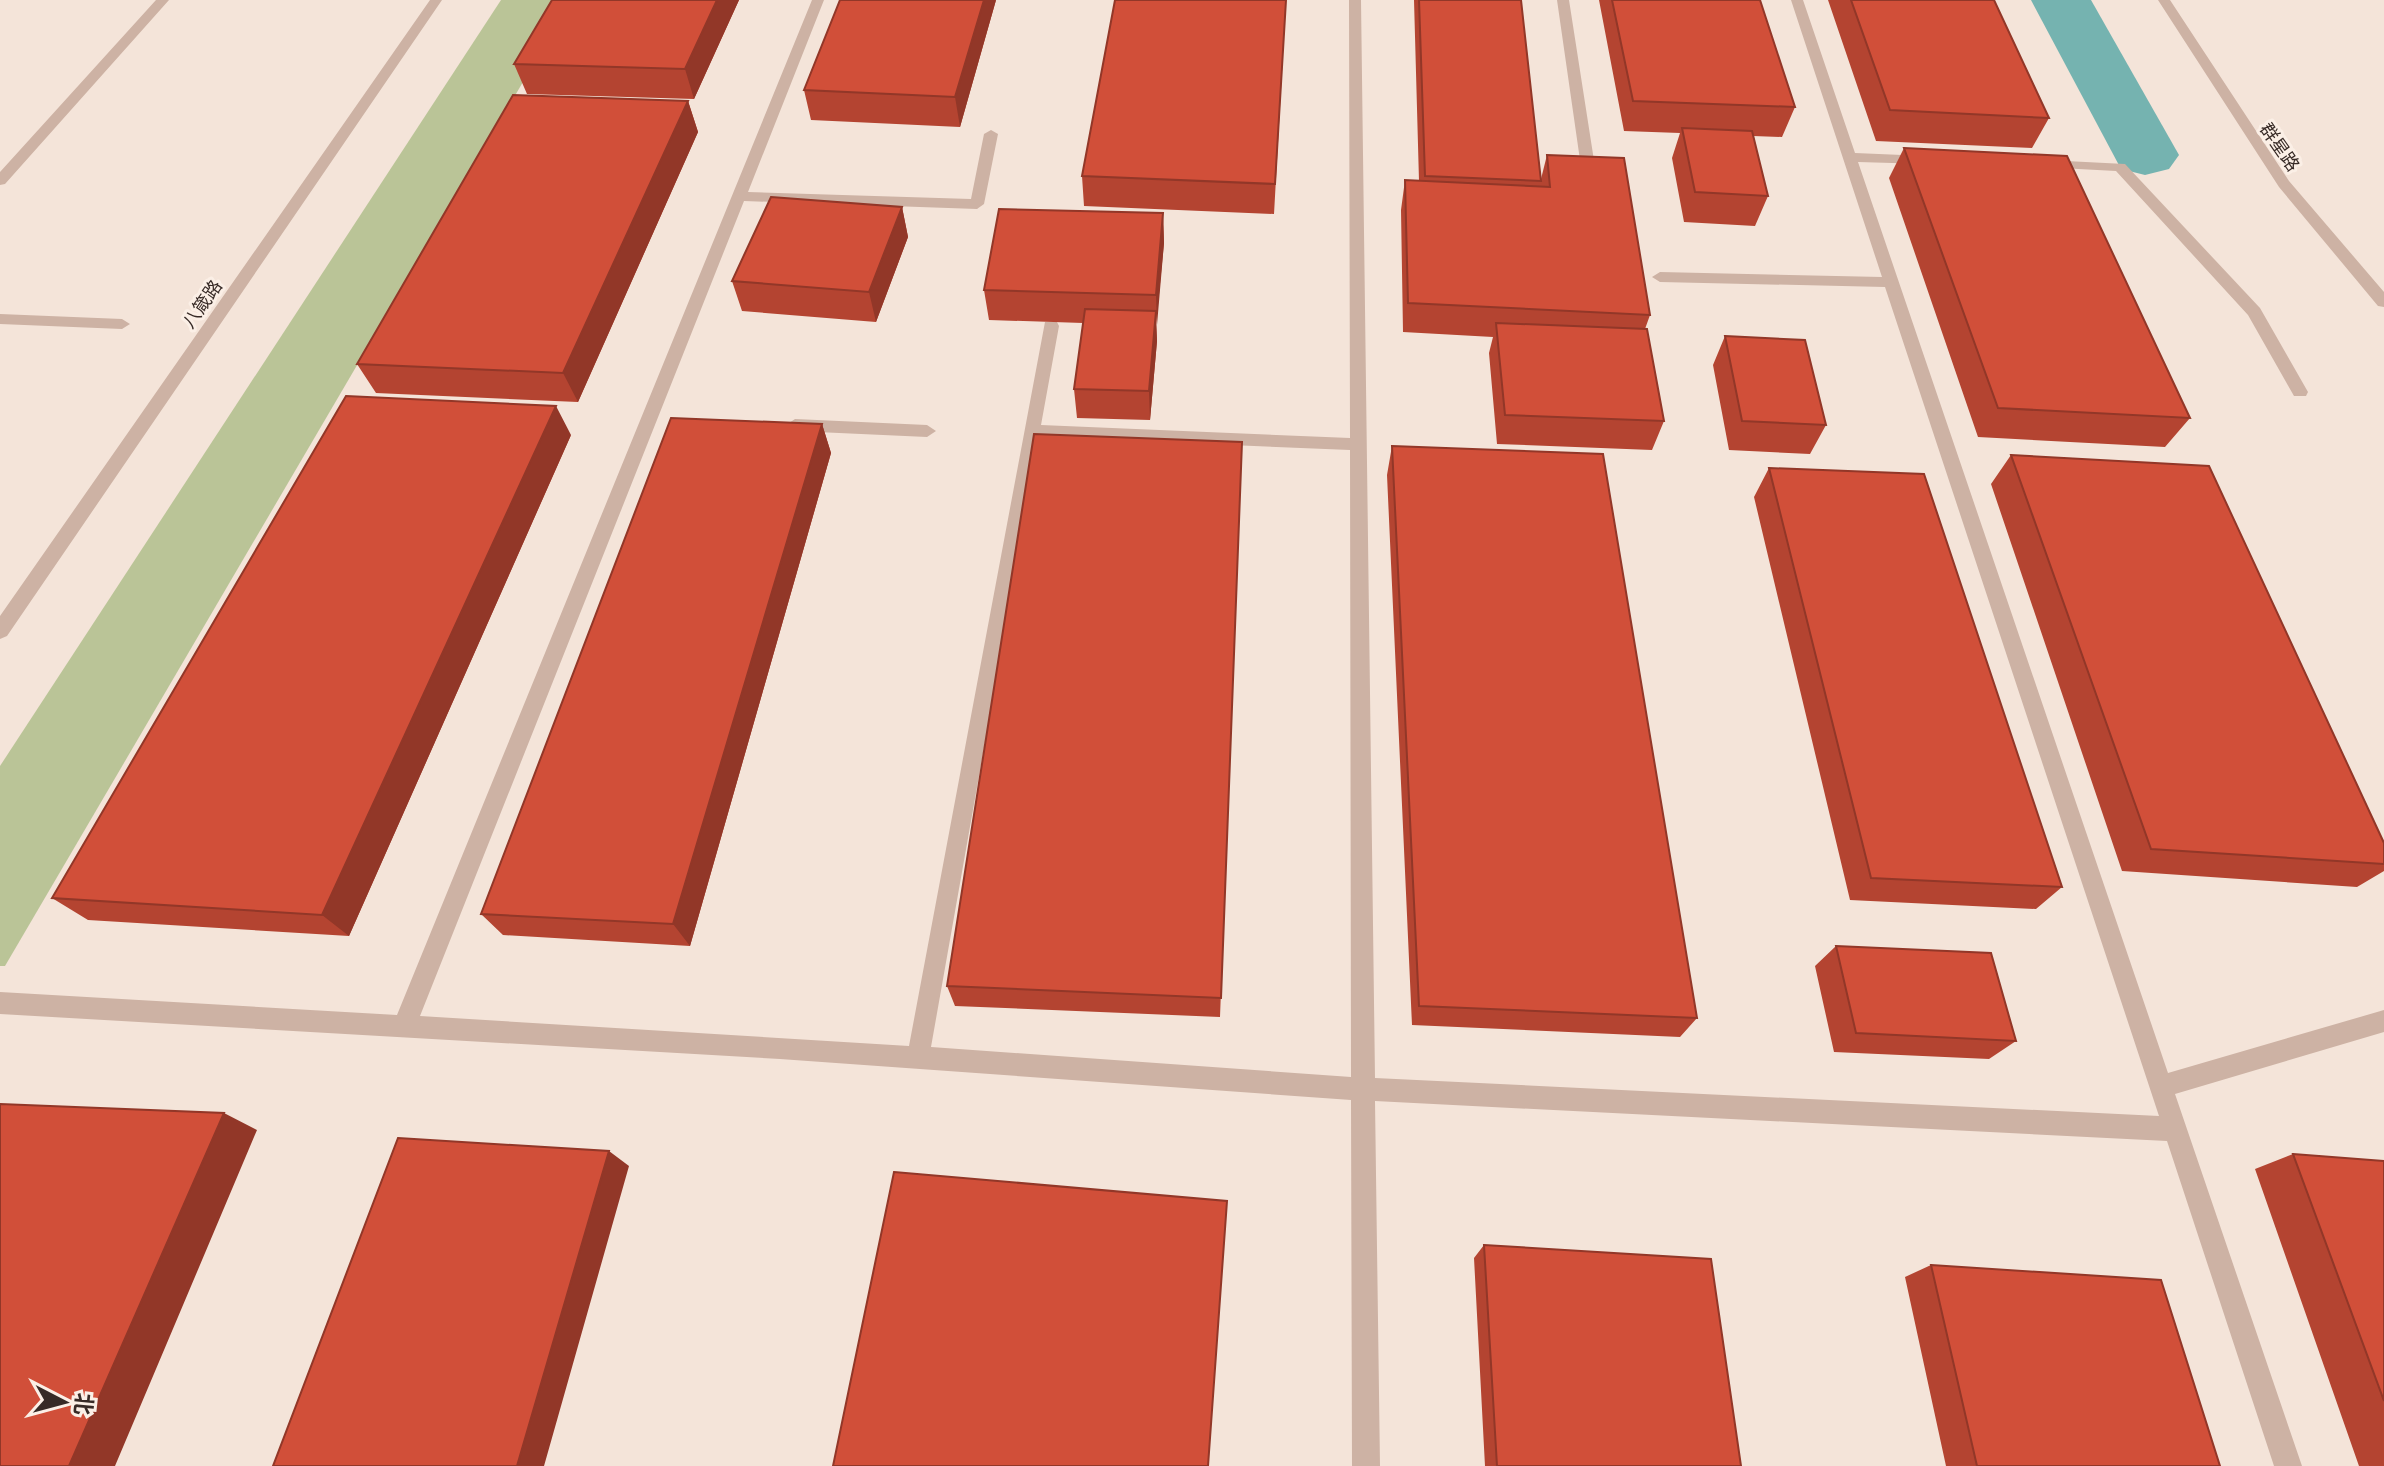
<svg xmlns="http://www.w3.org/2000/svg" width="2384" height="1466" font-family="'Work Sans','Noto Sans SC',sans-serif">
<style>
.green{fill:#bac497}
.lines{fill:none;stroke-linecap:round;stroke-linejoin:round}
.river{fill:#75b3b0;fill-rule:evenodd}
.service{fill:#cdb2a4;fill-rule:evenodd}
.tertiary{fill:#cdb2a4;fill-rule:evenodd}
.wall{fill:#b44431}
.shaded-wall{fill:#923728}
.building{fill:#d14f39;stroke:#923728;stroke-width:2}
.labels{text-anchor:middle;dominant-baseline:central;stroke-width:6;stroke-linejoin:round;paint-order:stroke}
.far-street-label{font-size:18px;fill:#372a26;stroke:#fbefe6}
</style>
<rect width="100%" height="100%" fill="#f4e4d9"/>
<path class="green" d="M501 0H571L5 966H0V766Z"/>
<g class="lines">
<path class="river" d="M2031 0H2091L2179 155 2169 169 2145 175 2121 169Z"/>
<path class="service" d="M156 0H169L5 184 0 185V172Z
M812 0H824L748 192 971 199 984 134 991 130 998 134 984 204 977 209 744 201 420 1016 909 1046 1045 322H1057L1059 326 1041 425 1350 438 1349 0H1361L1375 1078 2159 1116 1885 287 1660 282 1652 277 1660 272 1882 277 1791 0H1803L1855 153 1926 156 1933 160 1926 164 1858 162 2168 1073 2384 1010V1032L2175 1094 2302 1466H2274L2167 1141 1375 1101 1380 1466H1352L1351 1100 780 1059 0 1014V992L397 1015ZM1039 437 1350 450 1351 1077 931 1047Z
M1557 0H1569L1595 167 1588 171 1581 167Z
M2046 160 2125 164 2260 308 2308 392 2306 396H2294L2248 315 2116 171 2041 167 2039 164Z
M0 314 122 319 130 324 122 329 0 324Z
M795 419 927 425 936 431 927 437 795 431 786 425Z"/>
<path class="tertiary" d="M430 0H442L7 636 0 639V616Z
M2158 0H2170L2289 181 2384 292V307L2378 306 2279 187Z"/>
</g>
<path class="wall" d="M552 0H739L694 99 527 94 514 64Z
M996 0 960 127 811 120 804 90Z
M1286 0 1274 214 1084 206 1082 176Z
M1414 0H1521L1541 179 1547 155 1650 315 1645 329 1664 421 1652 450 1497 444 1489 353 1493 337 1403 332 1401 210 1405 180 1419 181Z
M1599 0H1760L1795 107 1782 137 1753 136 1768 196 1755 226 1684 222 1672 158 1680 133 1624 131Z
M1828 0H1994L2049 118 2032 148 1876 141Z
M688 101 698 132 578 402 376 393 357 364Z
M1904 148 2190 418 2165 447 1978 437 1889 178Z
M902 207 908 237 876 322 742 311 732 281Z
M1163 213 1164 243 1156 325 1157 341 1150 420 1077 418 1074 389 1083 323 989 320 984 290Z
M1725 336 1826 425 1810 454 1729 450 1713 365Z
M822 424 831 453 690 946 503 935 481 914Z
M571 435 349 936 88 920 52 898Z
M1242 442 1220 1017 955 1006 947 986Z
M1392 446 1697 1018 1680 1037 1412 1025 1387 475Z
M2011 455 2384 843V871L2357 887 2122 871 1991 484Z
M1769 468 2062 887 2036 909 1850 900 1754 497Z
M1836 946 2016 1041 1989 1059 1834 1052 1815 966Z
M2293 1154 2384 1161V1466H2359L2255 1169Z
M1484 1245 1741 1466H1485L1474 1258Z
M1931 1265 2220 1466H1946L1905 1277Z"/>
<path class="shaded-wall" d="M717 0H739L694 99 685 69Z
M984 0H996L960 127 955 97Z
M688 101 698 132 578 402 563 373Z
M902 207 908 237 876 322 869 292Z
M1163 213 1164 243 1157 325 1156 295Z
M1156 311 1157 341 1150 420 1149 391Z
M556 406 571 435 349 936 322 915Z
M822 424 831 453 690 946 673 924Z
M224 1113 257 1130 115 1466H69Z
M609 1151 629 1166 544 1466H517Z"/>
<path class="building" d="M552 0H717L685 69 514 64Z
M840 0H984L955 97 804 90Z
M1115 0H1286L1275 184 1082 176Z
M1419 0H1521L1541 181 1425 176Z
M1612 0H1760L1795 107 1633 101Z
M1851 0H1994L2049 118 1890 110Z
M513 95 688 101 563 373 357 364Z
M1682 128 1752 131 1768 196 1695 192Z
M1904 148 2067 156 2190 418 1998 408Z
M1547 155 1624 158 1650 315 1408 303 1405 180 1550 187Z
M771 197 902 207 869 292 732 281Z
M999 209 1163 213 1156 295 984 290Z
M1085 309 1156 311 1149 391 1074 389Z
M1496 323 1647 329 1664 421 1505 415Z
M1725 336 1805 340 1826 425 1742 421Z
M346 396 556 406 322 915 52 898Z
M671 418 822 424 673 924 481 914Z
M1034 434 1242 442 1221 998 947 986Z
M1392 446 1603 454 1697 1018 1419 1006Z
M2011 455 2209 466 2384 843V864L2151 849Z
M1769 468 1924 474 2062 887 1871 878Z
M1836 946 1991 953 2016 1041 1856 1033Z
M0 1104 224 1113 69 1466H0Z
M398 1138 609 1151 517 1466H273Z
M2293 1154 2384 1161V1401Z
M894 1172 1227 1201 1208 1466H833Z
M1484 1245 1711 1259 1741 1466H1497Z
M1931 1265 2161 1280 2220 1466H1977Z"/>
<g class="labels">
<g class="far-street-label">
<text transform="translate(2280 147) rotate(55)">群星路</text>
<text transform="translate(202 304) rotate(-55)">八箴路</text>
</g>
</g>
<g transform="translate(64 1402) rotate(96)" stroke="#fbefe6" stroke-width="6" paint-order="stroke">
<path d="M0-6L14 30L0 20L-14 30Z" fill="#372a26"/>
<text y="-12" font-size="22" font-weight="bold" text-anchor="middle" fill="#372a26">北</text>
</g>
</svg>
